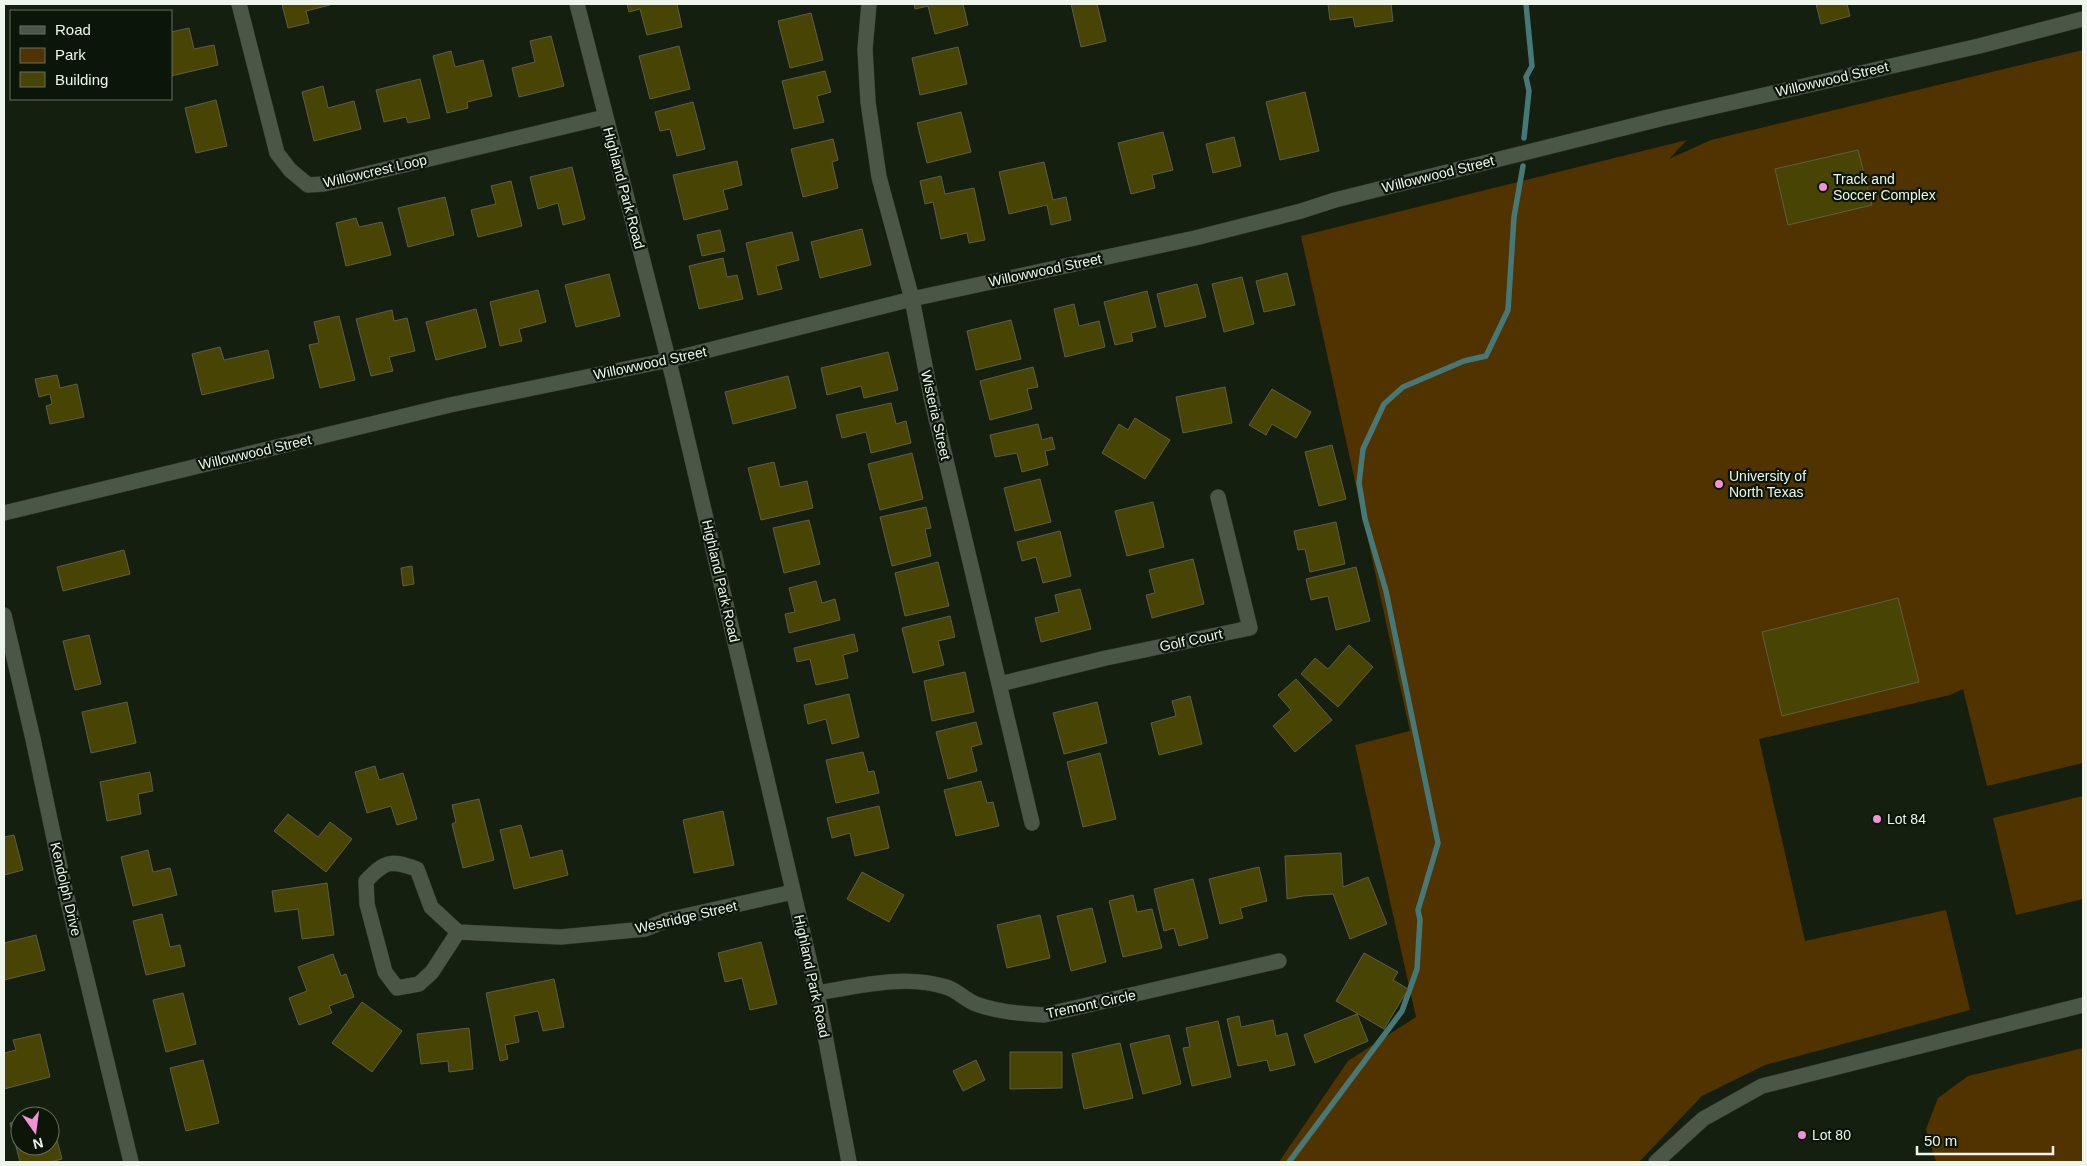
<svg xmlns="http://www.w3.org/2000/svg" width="2087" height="1166" font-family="Arial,sans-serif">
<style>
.green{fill:#513300}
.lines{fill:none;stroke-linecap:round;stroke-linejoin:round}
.stream{stroke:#477878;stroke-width:5.5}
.building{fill:#484403;stroke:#5e5d48}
.minor-casing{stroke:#313830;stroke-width:16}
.minor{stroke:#4b5746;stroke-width:15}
.poi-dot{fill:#f391d6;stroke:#0c1608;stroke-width:2}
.labels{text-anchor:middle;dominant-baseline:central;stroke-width:4.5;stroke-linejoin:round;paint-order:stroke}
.street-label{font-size:14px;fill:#eef5eb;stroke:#0c1608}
.poi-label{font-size:14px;fill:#eef5eb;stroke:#0c1608;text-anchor:start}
</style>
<rect width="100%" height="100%" fill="#151f10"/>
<path class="green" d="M2083 50V763L1987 786 1963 689 1950 695 1759 739 1805 941 1946 910 1970 1010 1765 1065 1702 1096 1639 1162H1279L1348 1061 1416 1017 1355 745 1410 731 1301 236 1687 140 1669 159 1711 140Z
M2083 796V899L2016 915 1993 818Z
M2083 1048V1162H1936L1926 1129 1938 1098 1968 1076Z"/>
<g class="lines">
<path class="stream" d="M1524 138 1529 91 1526 77 1532 66 1526 4
M1289 1162 1402 1011 1417 969 1420 920 1418 910 1438 843 1386 591 1365 519 1359 483 1363 449 1384 404 1403 387 1464 361 1486 356 1508 310 1514 217 1523 166"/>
</g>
<path class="building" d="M282 4H330V5L306 11 309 23 288 28Z
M627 4H677L682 27 647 35 640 9 629 12Z
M914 4H963L968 25 935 34 928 6 915 9Z
M1071 4H1097L1106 41 1081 47Z
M1328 4H1391L1393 21 1355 27 1353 17 1330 20Z
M1816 4H1847L1850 16 1821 24Z
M811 13 823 60 790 68 778 21Z
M189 28 194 49 214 45 218 65 171 76V32Z
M551 36 564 86 519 97 512 68 535 62 530 41Z
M679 46 690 89 650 99 639 56Z
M958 47 967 84 920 95 912 58Z
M451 51 455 67 483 60 492 96 467 102 468 108 447 113 433 56Z
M825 71 831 92 817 96 824 122 794 129 782 81Z
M420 79 430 118 408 123 406 117 384 122 376 90Z
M323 86 328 108 354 101 361 129 314 141 302 92Z
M1305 92 1319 151 1280 160 1266 102Z
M216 100 227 146 196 153 185 108Z
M693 102 705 149 677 156 670 129 660 131 655 112Z
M961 112 971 152 927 163 917 123Z
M1163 132 1173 170 1152 175 1155 188 1131 194 1118 143Z
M1234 137 1241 166 1213 173 1206 144Z
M833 139 838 160 832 162 838 188 803 197 791 149Z
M1858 150 1872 205 1788 225 1775 169Z
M737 161 742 185 723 190 728 209 684 220 673 175Z
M1044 162 1053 200 1066 197 1071 220 1051 225 1047 205 1009 214 999 172Z
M572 167 585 219 563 225 558 203 538 209 530 177Z
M941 176 945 194 974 188 985 240 969 243 967 233 941 239 933 202 925 204 920 181Z
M511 181 522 226 478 237 471 210 496 204 491 186Z
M445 197 454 235 408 247 398 208Z
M356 218 359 227 382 222 391 255 346 266 336 223Z
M862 229 871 265 820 278 811 242Z
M720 230 725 251 702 256 697 235Z
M792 232 799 260 776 266 782 289 758 295 746 243Z
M723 258 727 277 737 275 743 299 699 309 689 266Z
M1287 273 1295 305 1264 312 1256 281Z
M609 274 620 316 576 327 565 285Z
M1242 277 1254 324 1224 332 1212 284Z
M1197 284 1206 317 1165 327 1157 294Z
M538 290 546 322 519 329 522 341 500 346 490 302Z
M1147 291 1156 327 1131 333 1133 341 1115 345 1104 302Z
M1074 304 1079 326 1099 321 1105 347 1065 357 1054 309Z
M476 309 486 347 436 360 426 322Z
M392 310 394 321 407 318 415 351 389 357 393 371 371 376 356 319Z
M339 316 355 380 320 388 309 345 319 343 314 322Z
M1011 320 1021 359 976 370 967 331Z
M220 347 224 360 268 350 274 378 202 395 192 354Z
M888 352 898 390 864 398 861 386 827 395 821 368Z
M1033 367 1038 387 1027 389 1032 409 990 420 980 381Z
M57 375 60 388 77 384 84 417 50 424 46 406 52 404 50 394 39 397 35 379Z
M788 376 796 408 733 424 725 392Z
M1225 387 1232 423 1183 433 1176 397Z
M1272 389 1311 412 1296 438 1272 424 1266 435 1249 425Z
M891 403 896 424 906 421 911 443 871 453 866 432 842 438 836 415Z
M1135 418 1170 440 1145 479 1102 453 1119 424 1128 430Z
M1038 424 1042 440 1052 437 1055 449 1045 451 1048 465 1022 472 1017 453 995 457 990 435Z
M1332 445 1346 499 1319 506 1305 452Z
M912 453 923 499 880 510 868 464Z
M774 462 780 487 807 481 813 508 761 520 748 468Z
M1040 479 1051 522 1015 531 1004 488Z
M1153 502 1164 547 1127 556 1115 511Z
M926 507 931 528 925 529 931 556 892 566 880 517Z
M809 520 820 564 784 573 773 528Z
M1336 522 1345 564 1310 572 1305 549 1298 550 1294 531Z
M1060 531 1071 576 1043 583 1036 557 1022 561 1017 542Z
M124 550 130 574 63 591 57 567Z
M1193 559 1204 604 1152 618 1146 595 1155 593 1149 570Z
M938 562 949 606 905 616 895 573Z
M412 566 414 584 403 586 401 568Z
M1356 567 1370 621 1336 630 1328 596 1311 600 1306 579Z
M816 581 822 603 835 599 840 620 789 633 785 614 795 612 789 588Z
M1080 589 1091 629 1041 642 1035 618 1059 612 1055 595Z
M1898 598 1919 682 1782 716 1762 632Z
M950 616 955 637 938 641 944 665 913 673 902 628Z
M854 634 858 651 843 655 848 678 816 685 810 659 797 662 794 648Z
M89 635 101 684 75 690 63 641Z
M1349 645 1373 667 1338 707 1301 674 1315 658 1328 669Z
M965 672 974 712 932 721 924 681Z
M1296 679 1332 720 1295 752 1273 726 1291 710 1278 695Z
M849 694 859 737 832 744 826 719 808 724 804 705Z
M1190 696 1202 744 1159 755 1151 723 1176 716 1172 701Z
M127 702 136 743 91 753 82 712Z
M1097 702 1107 743 1064 754 1053 713Z
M976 722 982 744 971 747 977 771 948 779 936 732Z
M863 752 868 772 874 771 879 793 836 803 826 760Z
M1100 753 1116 819 1083 827 1067 762Z
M375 766 379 780 403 773 417 819 397 825 391 806 367 813 355 772Z
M150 772 153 791 138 794 141 814 107 821 100 782Z
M981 781 987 803 993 802 999 826 956 836 944 790Z
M479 799 494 860 463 868 452 824 456 822 452 805Z
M879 806 889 848 855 856 850 833 832 838 827 818Z
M723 811 734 865 694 873 683 820Z
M288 814 318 837 330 822 352 839 326 872 274 831Z
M521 825 530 858 562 850 568 875 514 889 500 830Z
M14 835 23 870 4 875V837Z
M148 850 153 872 170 868 177 895 133 906 121 857Z
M1341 853 1343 887 1368 877 1387 924 1350 939 1333 894 1303 896 1287 899 1285 856Z
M1259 867 1267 901 1240 908 1243 918 1220 924 1209 879Z
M862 872 904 895 889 922 847 899Z
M1193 879 1208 938 1179 946 1174 928 1164 931 1154 889Z
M327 883 334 935 302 939 298 909 275 912 272 891Z
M1133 895 1137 912 1152 909 1162 948 1123 957 1109 901Z
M1092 908 1106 962 1071 971 1057 916Z
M162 914 170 947 180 945 185 966 146 975 133 921Z
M1040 915 1050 958 1007 968 997 925Z
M36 935 45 970 4 980V943Z
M761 942 777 1004 750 1010 742 978 725 982 718 953Z
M1364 953 1398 972 1393 980 1408 989 1384 1029 1336 1001Z
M333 954 341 976 346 974 354 997 329 1006 332 1013 299 1025 289 998 307 991 298 967Z
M554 979 564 1027 543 1031 538 1011 514 1016 519 1042 505 1045 508 1059 500 1061 486 993Z
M183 993 196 1044 166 1052 153 1000Z
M362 1002 402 1031 372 1072 332 1043Z
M1357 1014 1368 1041 1315 1063 1304 1035Z
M1239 1016 1241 1027 1273 1020 1276 1036 1287 1033 1295 1065 1270 1071 1267 1060 1238 1066 1227 1019Z
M1218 1021 1231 1077 1192 1086 1183 1048 1190 1047 1186 1028Z
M469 1028 473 1069 449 1072 448 1061 421 1064 417 1034Z
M40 1034 50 1077 4 1089V1053L16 1050 13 1040Z
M1169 1035 1181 1084 1143 1094 1130 1044Z
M1120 1043 1133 1098 1084 1109 1072 1054Z
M1010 1052H1062V1088L1010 1089Z
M203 1060 219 1123 186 1131 170 1068Z
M976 1060 985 1080 963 1091 953 1071Z
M20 1120V1146H50V1132L51 1137 56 1136 62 1159 50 1162H20L10 1123Z"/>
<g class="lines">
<defs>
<path id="minor" d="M239 4 277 153 290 170 308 185 324 184 605 117
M577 4 673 378 817 993 849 1162
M869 4 865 49 868 102 879 177 912 299 931 397 1032 823
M4 513 450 405 669 360 912 299 1195 238 1301 211 1335 200 1664 118 1979 46 2083 19
M4 615 33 739 63 881 131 1162
M1000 684 1106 658 1250 628 1218 497
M458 932 432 972 419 984 397 988 385 972 367 904 366 881C386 860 391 860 417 869L431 907 458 932 561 937 645 929 667 920 793 892
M817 993C859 986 904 974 946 987 957 990 965 1000 976 1004 997 1012 1022 1014 1044 1015L1279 961
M1656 1162 1703 1119 1762 1086 2083 1005"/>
</defs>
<use href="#minor" class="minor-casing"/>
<use href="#minor" class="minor"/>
</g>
<g class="poi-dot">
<circle cx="1823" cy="187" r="5"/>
<circle cx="1719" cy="484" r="5"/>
<circle cx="1877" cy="819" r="5"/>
<circle cx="1802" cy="1135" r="5"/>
</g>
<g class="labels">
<g class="street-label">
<text transform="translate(1832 79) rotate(-13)">Willowwood Street</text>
<text transform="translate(375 171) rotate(-13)">Willowcrest Loop</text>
<text transform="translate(1438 174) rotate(-14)">Willowwood Street</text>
<text transform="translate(624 188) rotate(75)">Highland Park Road</text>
<text transform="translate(1045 270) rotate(-12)">Willowwood Street</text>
<text transform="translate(650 363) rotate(-12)">Willowwood Street</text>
<text transform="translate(936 415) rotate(77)">Wisteria Street</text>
<text transform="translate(255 452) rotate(-13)">Willowwood Street</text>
<text transform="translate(721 581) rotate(77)">Highland Park Road</text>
<text transform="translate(1191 640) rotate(-12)">Golf Court</text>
<text transform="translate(66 889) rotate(77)">Kendolph Drive</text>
<text transform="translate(686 917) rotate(-13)">Westridge Street</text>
<text transform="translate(812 976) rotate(78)">Highland Park Road</text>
<text transform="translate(1091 1004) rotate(-12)">Tremont Circle</text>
</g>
<g class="poi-label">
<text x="1833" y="179">Track and<tspan x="1833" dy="16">Soccer Complex</tspan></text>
<text x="1729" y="476">University of<tspan x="1729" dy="16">North Texas</tspan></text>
<text x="1887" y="819">Lot 84</text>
<text x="1812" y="1135">Lot 80</text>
</g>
</g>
<rect width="2087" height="1166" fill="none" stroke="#eef5eb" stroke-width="10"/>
<rect x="10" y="10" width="162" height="90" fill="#0c1608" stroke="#666f63"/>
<rect x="20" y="26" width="25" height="8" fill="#4b5746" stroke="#666f63"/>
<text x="55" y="35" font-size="15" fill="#eef5eb">Road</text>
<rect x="20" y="48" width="25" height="15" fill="#513300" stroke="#666f63"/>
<text x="55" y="60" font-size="15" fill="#eef5eb">Park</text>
<rect x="20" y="72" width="25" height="15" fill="#484403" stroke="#666f63"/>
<text x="55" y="85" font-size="15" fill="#eef5eb">Building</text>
<g transform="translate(35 1131) rotate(166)"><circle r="24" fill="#0c1608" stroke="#666f63"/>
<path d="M0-4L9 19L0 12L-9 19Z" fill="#f391d6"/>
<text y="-8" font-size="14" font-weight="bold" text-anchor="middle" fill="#eef5eb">N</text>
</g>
<path d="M1917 1146v8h136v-8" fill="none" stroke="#eef5eb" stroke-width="2.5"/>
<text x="1924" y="1146" font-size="15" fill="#eef5eb" stroke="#0c1608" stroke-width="4" paint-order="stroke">50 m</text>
</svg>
